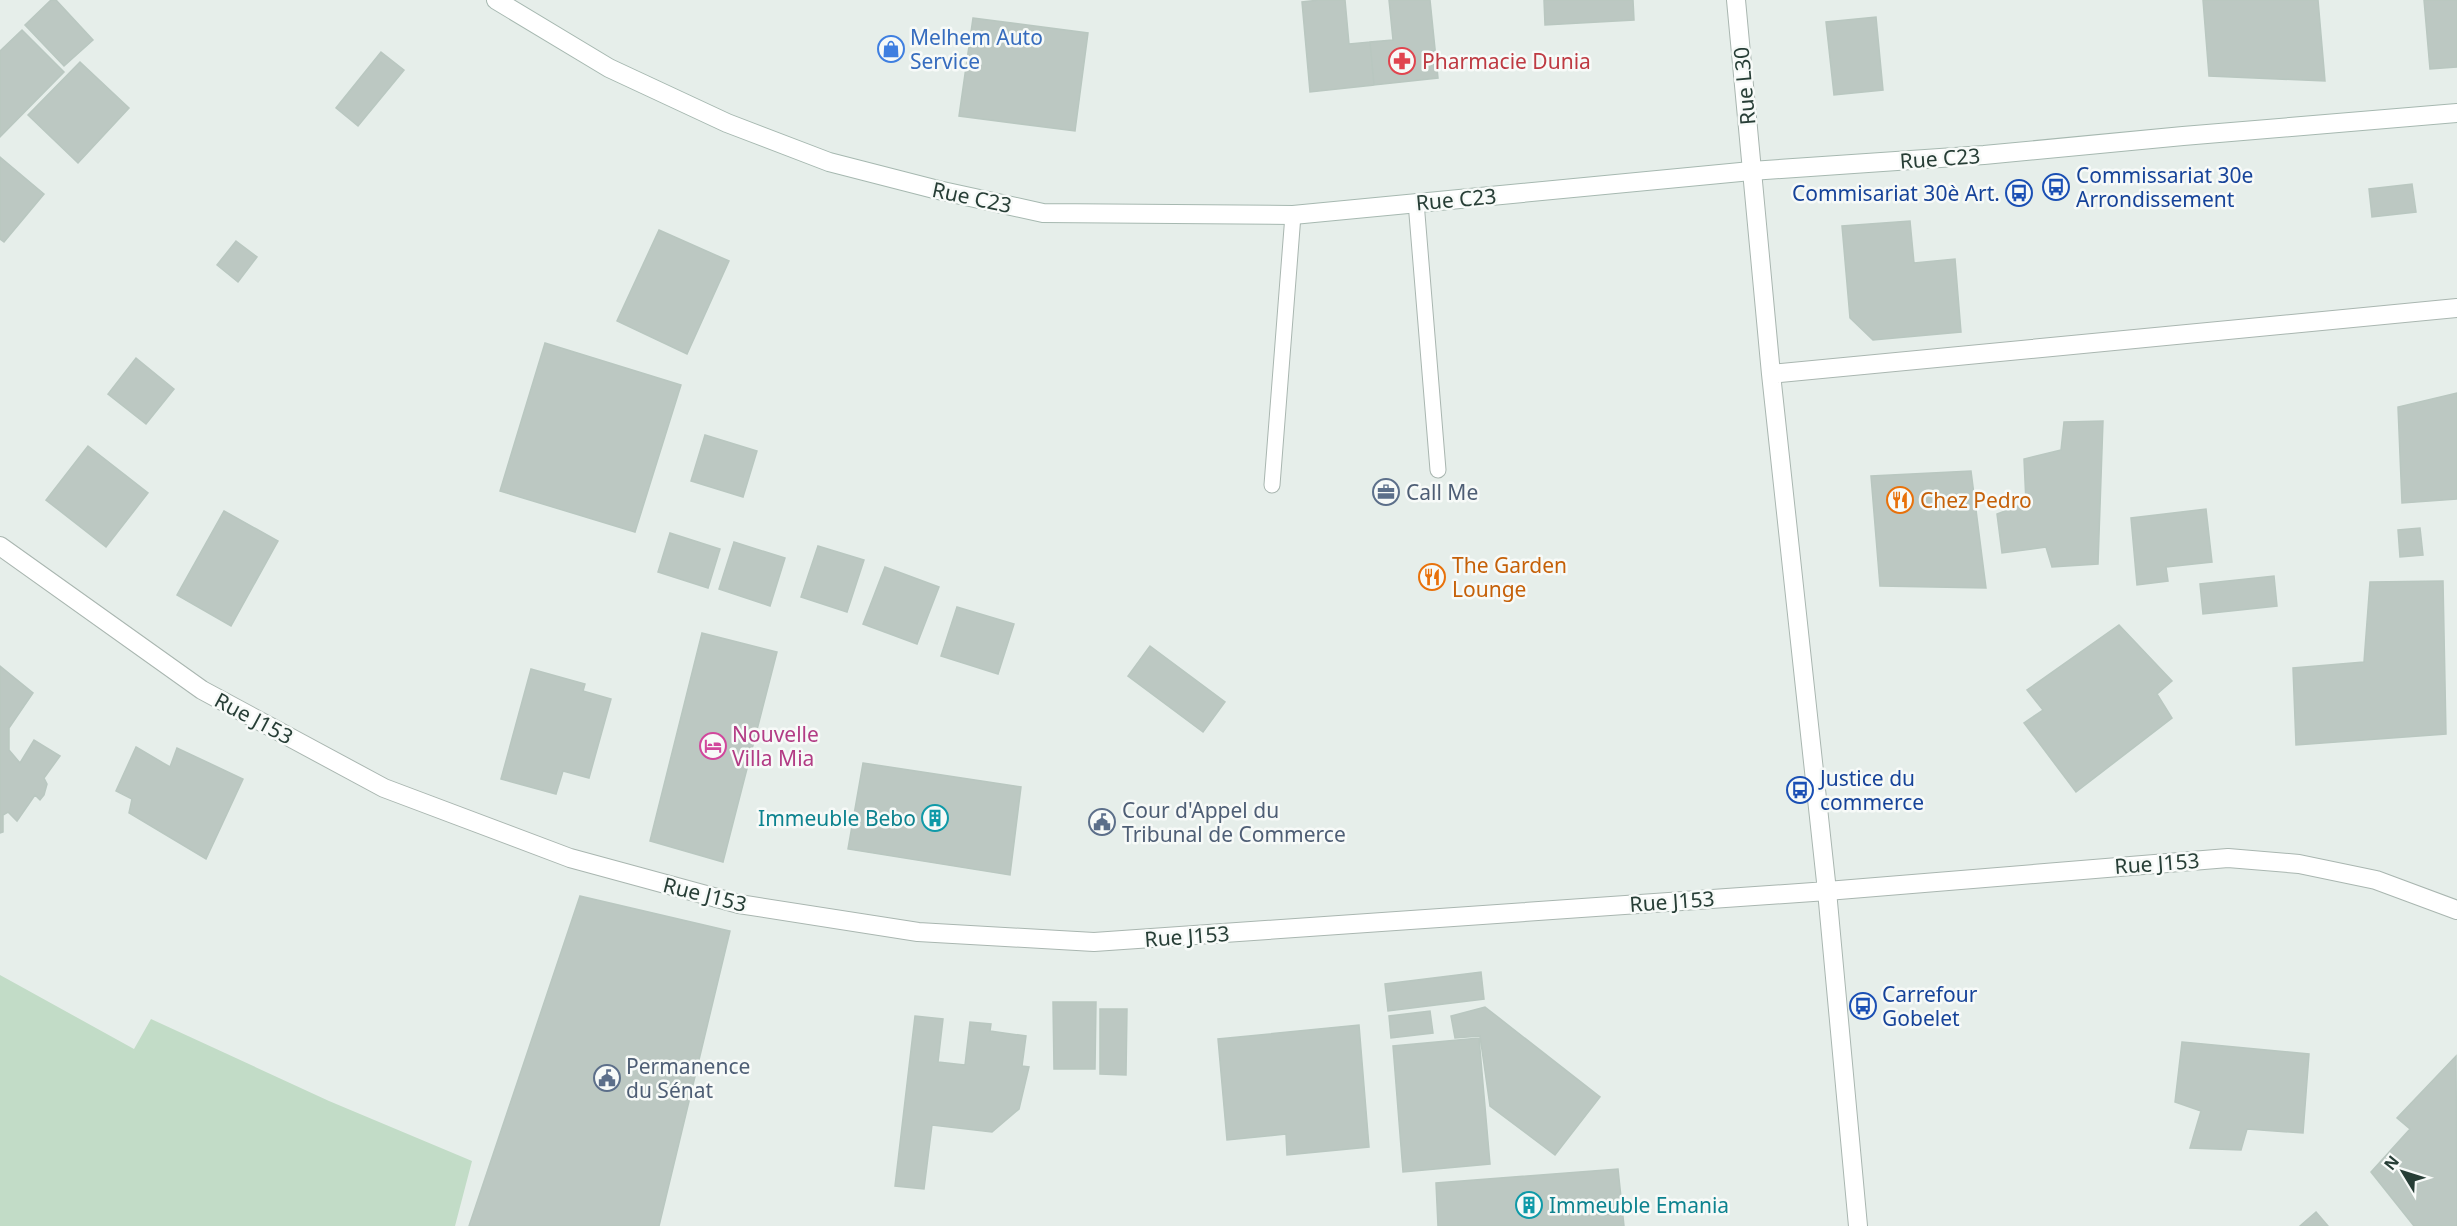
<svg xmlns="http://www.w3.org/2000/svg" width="2457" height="1226" font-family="'Noto Sans',sans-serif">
  <rect width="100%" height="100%" fill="#e6eeea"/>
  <path fill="#c2dcc7" d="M0,975L134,1049L151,1019L329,1101L472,1161L455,1226H0Z"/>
  <path fill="#bcc8c2" stroke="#b9c7c0" stroke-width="1.5" d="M51,0H56L93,40L64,66L25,25Z
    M1319,0H1345L1349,44L1370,42L1374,85L1310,92L1302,2Z
    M1389,0H1430L1438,78L1374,85L1370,42L1393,40Z
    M1544,0H1633L1634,20L1545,25Z
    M2203,0H2318L2325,81L2209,76Z
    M2424,0H2457V67L2430,69Z
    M1876,17L1883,90L1834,95L1826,22Z
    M973,18L1088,33L1075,131L959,116Z
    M22,30L64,72L0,137V51Z
    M381,52L404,70L358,126L336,108Z
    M80,62L129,108L78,163L28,115Z
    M0,157L44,194L4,242L0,239Z
    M2412,184L2416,212L2372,217L2369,189Z
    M1910,221L1914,263L1955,259L1961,332L1873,340L1850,318L1842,226Z
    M659,230L729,261L687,354L617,321Z
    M236,241L257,257L238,282L217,265Z
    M545,343L681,385L635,532L500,491Z
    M136,358L174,389L146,424L108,394Z
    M2457,393V499L2402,503L2398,407Z
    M2103,421L2098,564L2052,567L2046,547L2002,553L1997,514L2026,503L2024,459L2061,450L2064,422Z
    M705,435L757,451L743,497L691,481Z
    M88,446L148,493L106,547L46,500Z
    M1971,471L1986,588L1880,586L1871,476Z
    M2206,509L2212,562L2166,567L2168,581L2137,585L2131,518Z
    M224,511L278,541L231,626L177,595Z
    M2420,528L2423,555L2400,557L2398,530Z
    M670,533L720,549L708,588L658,572Z
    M734,542L785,558L770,606L719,589Z
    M818,546L864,560L847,612L801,597Z
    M885,567L939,587L917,644L863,624Z
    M2274,576L2277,606L2203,614L2200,584Z
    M2443,581L2446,734L2296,745L2293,668L2364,662L2370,582Z
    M957,607L1014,624L998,674L941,656Z
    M2119,625L2172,681L2157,694L2172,718L2076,792L2024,723L2043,710L2027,690Z
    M702,633L777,652L723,862L650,841Z
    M1150,646L1225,702L1203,732L1128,676Z
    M0,666L33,693L9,728V750L20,763L34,740L60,756L44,778L47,784L44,795L40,800L35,795L17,821L8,812L3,815V832L0,833Z
    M531,669L585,684L583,691L611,699L589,778L563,771L556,794L501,779Z
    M136,747L170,767L177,748L243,779L206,859L129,813L132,799L116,791Z
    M863,763L1021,787L1010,875L848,849Z
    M580,896L730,931L659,1226H469Z
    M1481,972L1484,999L1388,1011L1385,984Z
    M1053,1002H1096L1095,1069H1054Z
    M1485,1007L1600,1097L1555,1155L1490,1106L1480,1036L1455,1038L1451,1016Z
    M1100,1009H1127L1126,1075L1100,1074Z
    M1430,1011L1433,1033L1391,1038L1389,1016Z
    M915,1016L943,1019L938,1062L965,1065L970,1022L991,1024L990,1031L1026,1036L1022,1066L1029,1067L1019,1109L992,1132L932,1125L924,1189L895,1186Z
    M1359,1025L1369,1147L1287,1155L1286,1134L1227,1140L1218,1039Z
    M1479,1038L1490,1164L1403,1172L1393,1046Z
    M2182,1042L2309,1054L2303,1133L2247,1129L2241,1150L2190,1148L2201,1111L2175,1102Z
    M2456,1056L2457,1226H2414L2371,1172L2410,1129L2397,1118Z
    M1618,1169L1624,1226H1438L1436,1183Z
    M2316,1212L2328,1226H2300Z"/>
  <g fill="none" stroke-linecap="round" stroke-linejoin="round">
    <defs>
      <path id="lane" d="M1416,202L1438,470
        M1272,485L1293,215"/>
      <path id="street" d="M1736,0L1771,374L1827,891L1858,1226
        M1771,374L2457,308
        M0,546L202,690L384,788L570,858L739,904L918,932L1094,942L1827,891L2228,858L2299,864L2376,880L2457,910"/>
      <path id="secondary" d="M496,0L609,68L727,123L829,162L938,190L1043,213L1293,215L1751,171L1984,155L2183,136L2457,113"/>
    </defs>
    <use href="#lane" stroke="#a9b6b0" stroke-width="17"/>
    <use href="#street" stroke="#a9b6b0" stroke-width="20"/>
    <use href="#secondary" stroke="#a6b8b0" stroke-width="20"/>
    <use href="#lane" stroke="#fff" stroke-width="15"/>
    <use href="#street" stroke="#fff" stroke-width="18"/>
    <use href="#secondary" stroke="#fff" stroke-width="18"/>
  </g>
  <defs>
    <symbol id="shop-ring" viewBox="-11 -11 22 22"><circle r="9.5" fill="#f7faf8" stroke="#3f7fe0" stroke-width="1.5"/><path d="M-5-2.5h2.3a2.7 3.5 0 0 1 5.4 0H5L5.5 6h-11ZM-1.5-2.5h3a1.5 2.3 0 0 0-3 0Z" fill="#3f7fe0"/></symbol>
    <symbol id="pharmacy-ring" viewBox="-11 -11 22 22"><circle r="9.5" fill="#f7faf8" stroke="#e0444e" stroke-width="1.5"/><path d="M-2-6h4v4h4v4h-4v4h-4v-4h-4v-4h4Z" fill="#e0444e"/></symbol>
    <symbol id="bus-ring" viewBox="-11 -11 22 22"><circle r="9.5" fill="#f7faf8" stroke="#1a4fb4" stroke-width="1.5"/><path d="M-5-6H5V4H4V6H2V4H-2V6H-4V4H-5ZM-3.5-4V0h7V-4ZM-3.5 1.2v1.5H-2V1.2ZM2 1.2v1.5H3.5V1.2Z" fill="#1a4fb4"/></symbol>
    <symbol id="office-ring" viewBox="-11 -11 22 22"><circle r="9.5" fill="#f7faf8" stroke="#5c6f8a" stroke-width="1.5"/><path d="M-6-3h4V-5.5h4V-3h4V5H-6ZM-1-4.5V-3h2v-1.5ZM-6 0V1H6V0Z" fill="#5c6f8a"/></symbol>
    <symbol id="restaurant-ring" viewBox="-11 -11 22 22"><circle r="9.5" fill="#f7faf8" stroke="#e8710a" stroke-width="1.5"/><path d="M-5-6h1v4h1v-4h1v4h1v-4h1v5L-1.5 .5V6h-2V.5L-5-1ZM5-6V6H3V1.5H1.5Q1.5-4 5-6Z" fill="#e8710a"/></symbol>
    <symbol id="hotel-ring" viewBox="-11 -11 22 22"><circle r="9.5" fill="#f7faf8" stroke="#d1479c" stroke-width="1.5"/><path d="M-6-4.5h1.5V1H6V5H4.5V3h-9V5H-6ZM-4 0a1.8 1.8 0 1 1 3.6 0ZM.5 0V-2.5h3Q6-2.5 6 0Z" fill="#d1479c"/></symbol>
    <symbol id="building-ring" viewBox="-11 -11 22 22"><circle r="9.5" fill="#f7faf8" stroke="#0f9aa8" stroke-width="1.5"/><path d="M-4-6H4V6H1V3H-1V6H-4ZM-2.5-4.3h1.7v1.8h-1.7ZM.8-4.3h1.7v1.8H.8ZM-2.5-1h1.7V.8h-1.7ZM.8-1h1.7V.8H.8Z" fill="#0f9aa8"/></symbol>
    <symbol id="civic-ring" viewBox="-11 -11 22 22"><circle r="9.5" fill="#f7faf8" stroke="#5c6f8a" stroke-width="1.5"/><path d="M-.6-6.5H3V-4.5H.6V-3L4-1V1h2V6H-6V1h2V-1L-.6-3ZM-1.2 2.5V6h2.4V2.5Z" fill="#5c6f8a"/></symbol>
  </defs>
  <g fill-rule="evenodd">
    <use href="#shop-ring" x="876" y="34" width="30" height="30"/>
    <use href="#pharmacy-ring" x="1387" y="46" width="30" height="30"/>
    <use href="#bus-ring" x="2041" y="172" width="30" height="30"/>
    <use href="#bus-ring" x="2004" y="178" width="30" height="30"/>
    <use href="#office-ring" x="1371" y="477" width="30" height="30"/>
    <use href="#restaurant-ring" x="1885" y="485" width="30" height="30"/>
    <use href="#restaurant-ring" x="1417" y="562" width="30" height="30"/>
    <use href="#hotel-ring" x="698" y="731" width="30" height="30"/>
    <use href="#bus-ring" x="1785" y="775" width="30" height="30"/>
    <use href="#building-ring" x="920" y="803" width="30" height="30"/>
    <use href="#civic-ring" x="1087" y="807" width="30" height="30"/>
    <use href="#bus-ring" x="1848" y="991" width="30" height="30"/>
    <use href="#civic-ring" x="592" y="1063" width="30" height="30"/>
    <use href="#building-ring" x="1514" y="1190" width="30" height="30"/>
  </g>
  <g text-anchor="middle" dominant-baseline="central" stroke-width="5" stroke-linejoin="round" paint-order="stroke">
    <g font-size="21" fill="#366cbe" stroke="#f7faf8" text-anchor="start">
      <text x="910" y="37">Melhem Auto<tspan x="910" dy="24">Service</tspan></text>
    </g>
    <g font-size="21" fill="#be3a42" stroke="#f7faf8" text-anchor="start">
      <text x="1422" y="61">Pharmacie Dunia</text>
    </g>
    <g font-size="21" fill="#273e36" stroke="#f7faf8">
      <text transform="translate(1744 86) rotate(-95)">Rue L30</text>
      <text transform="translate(1940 158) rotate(-4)">Rue C23</text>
      <text transform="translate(972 197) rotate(12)">Rue C23</text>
      <text transform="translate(1456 199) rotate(-5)">Rue C23</text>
      <text transform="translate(254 718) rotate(28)">Rue J153</text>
      <text transform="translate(2157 863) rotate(-4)">Rue J153</text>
      <text transform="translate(705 894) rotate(14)">Rue J153</text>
      <text transform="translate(1672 901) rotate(-4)">Rue J153</text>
      <text transform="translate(1187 936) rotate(-4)">Rue J153</text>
    </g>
    <g font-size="21" fill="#164399" stroke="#f7faf8" text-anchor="start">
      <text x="2076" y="175">Commissariat 30e<tspan x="2076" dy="24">Arrondissement</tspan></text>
      <text x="2000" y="193" text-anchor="end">Commisariat 30è Art.</text>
      <text x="1820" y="778">Justice du<tspan x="1820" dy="24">commerce</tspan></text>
      <text x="1882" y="994">Carrefour<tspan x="1882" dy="24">Gobelet</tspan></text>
    </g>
    <g font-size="21" fill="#4e5e75" stroke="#f7faf8" text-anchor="start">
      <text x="1406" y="492">Call Me</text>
      <text x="1122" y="810">Cour d'Appel du<tspan x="1122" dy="24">Tribunal de Commerce</tspan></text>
      <text x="626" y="1066">Permanence<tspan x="626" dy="24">du Sénat</tspan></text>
    </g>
    <g font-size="21" fill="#c56008" stroke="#f7faf8" text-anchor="start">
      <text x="1920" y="500">Chez Pedro</text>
      <text x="1452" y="565">The Garden<tspan x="1452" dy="24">Lounge</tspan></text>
    </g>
    <g font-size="21" fill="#b23c85" stroke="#f7faf8" text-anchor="start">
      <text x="732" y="734">Nouvelle<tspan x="732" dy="24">Villa Mia</tspan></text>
    </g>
    <g font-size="21" fill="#0d838f" stroke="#f7faf8" text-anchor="end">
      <text x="916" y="818">Immeuble Bebo</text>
      <text x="1549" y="1205" text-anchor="start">Immeuble Emania</text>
    </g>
  </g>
  <g transform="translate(2403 1172) rotate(308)" stroke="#f7faf8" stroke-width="4.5" paint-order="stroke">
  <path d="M0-4.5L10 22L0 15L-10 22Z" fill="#273e36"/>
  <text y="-9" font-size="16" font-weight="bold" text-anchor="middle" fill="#273e36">N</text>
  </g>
</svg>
